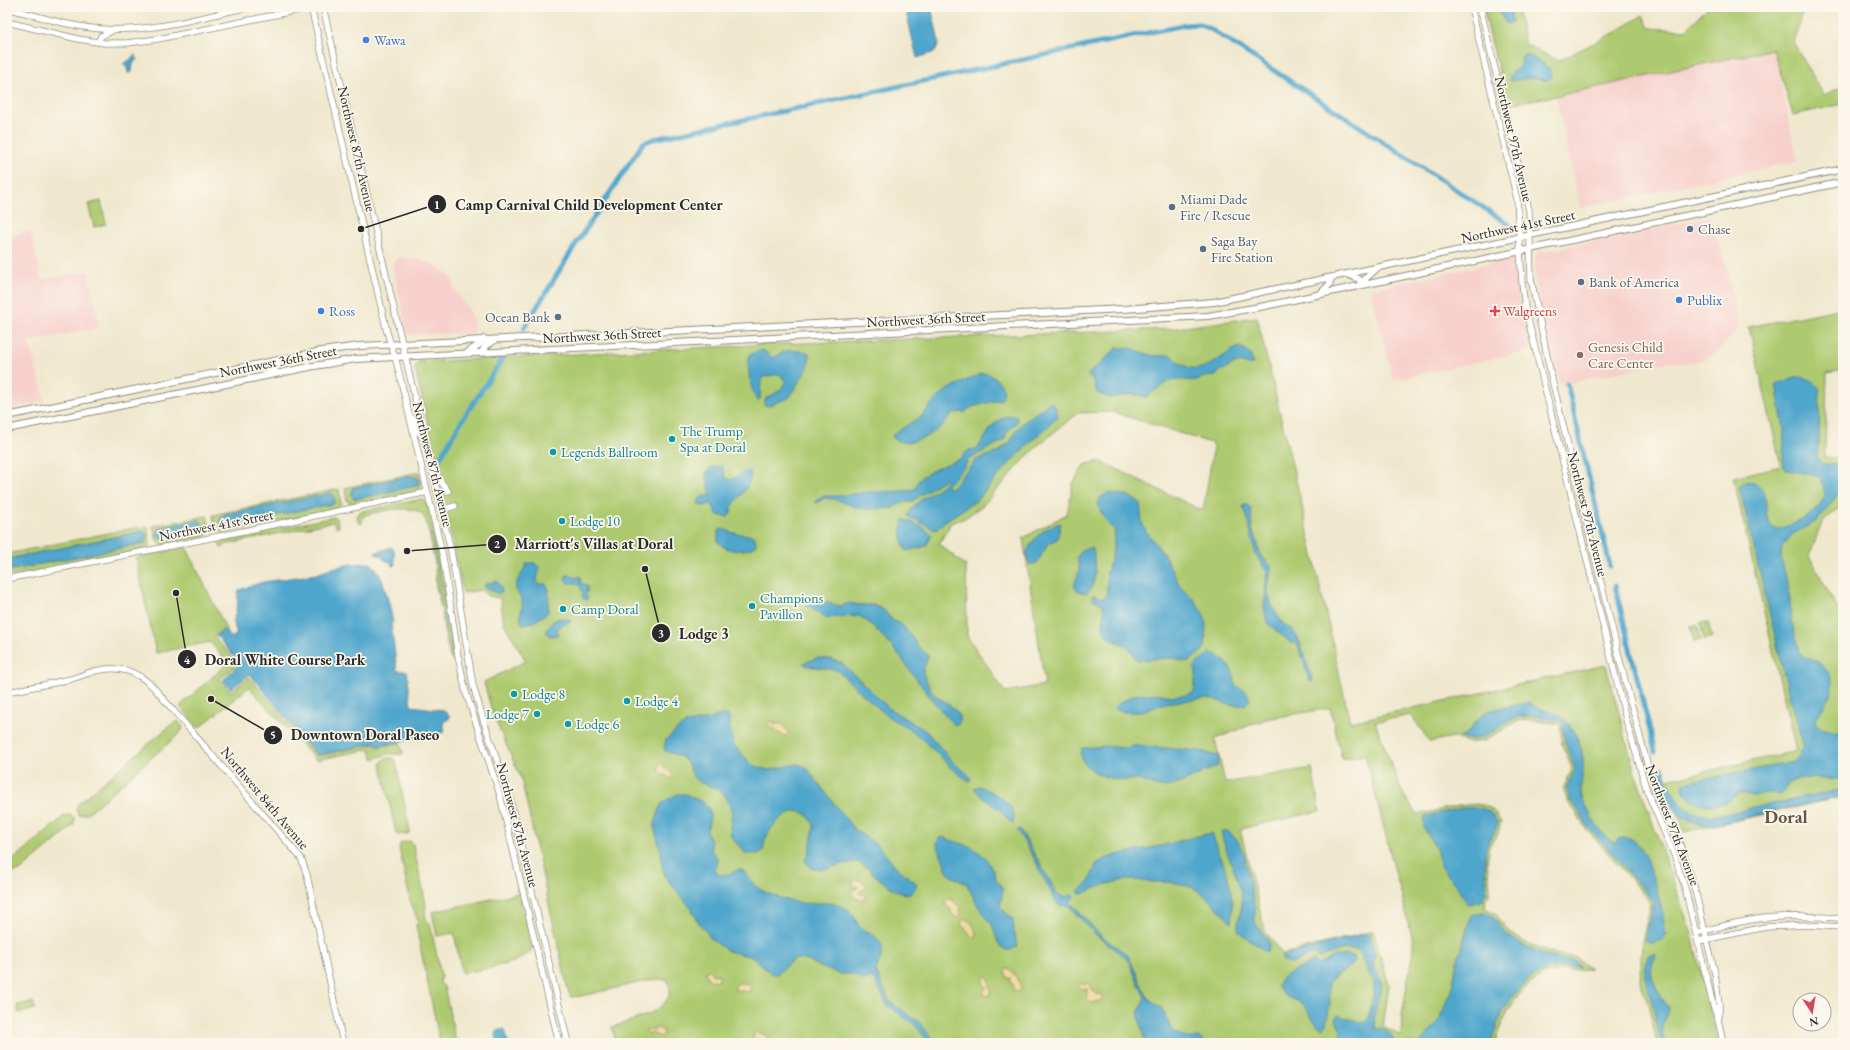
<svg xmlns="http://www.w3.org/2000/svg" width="1850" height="1050" font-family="'EB Garamond',serif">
  <rect width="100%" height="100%" fill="#fbf7ec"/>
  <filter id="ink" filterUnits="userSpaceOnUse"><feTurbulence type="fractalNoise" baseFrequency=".025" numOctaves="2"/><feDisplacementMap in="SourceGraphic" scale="8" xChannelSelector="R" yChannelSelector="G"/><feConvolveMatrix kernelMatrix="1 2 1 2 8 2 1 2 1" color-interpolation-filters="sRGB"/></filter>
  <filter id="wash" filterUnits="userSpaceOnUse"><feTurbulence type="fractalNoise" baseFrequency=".012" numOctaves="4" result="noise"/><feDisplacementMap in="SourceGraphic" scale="16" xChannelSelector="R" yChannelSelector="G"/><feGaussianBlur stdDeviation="0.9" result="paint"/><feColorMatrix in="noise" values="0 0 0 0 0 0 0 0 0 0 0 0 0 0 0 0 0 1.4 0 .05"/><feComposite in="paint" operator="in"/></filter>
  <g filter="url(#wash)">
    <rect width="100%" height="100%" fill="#f0e8ce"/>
    <path fill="#f7d0cb" d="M1773,49L1798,161L1580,208L1556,96Z
      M1710,217L1727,269L1739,328L1713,355L1704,360L1685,364L1672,361L1560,385L1536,287L1535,260L1537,253Z
      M31,231L41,279L88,272L100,327L29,342L45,401L7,410V237Z
      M397,258H410L424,261L436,266L449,275L453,281L454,288L472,315L474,328L473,335L452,333L413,335L407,333L392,263Z
      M1513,259L1516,263L1520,303L1532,350L1393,380L1370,289Z"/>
    <path fill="#aeca70" stroke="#6c7a4e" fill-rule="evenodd" d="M1483,7H1518L1517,9L1525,44L1558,61L1614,33L1643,15L1649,28L1686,30L1708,7H1805L1793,42L1824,95L1843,87V104L1793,115L1773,49L1556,96L1507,104Z
      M101,201L106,224L94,227L88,204Z
      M1843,308V370L1827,373L1825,457L1842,458L1843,456V504L1822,523L1809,556L1843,618V797L1684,832L1667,780L1796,751L1733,477L1781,466L1749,327Z
      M1257,317L1303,510L1350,722L1606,665L1635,773L1692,935L1718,1043H1657L1649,1007L1640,981L1642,941L1651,903L1600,844L1587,831L1576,812L1568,802L1563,789L1572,769L1562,744L1560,724L1524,719L1512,724L1484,741L1469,743L1453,737L1430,742L1411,715L1375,722L1402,792L1417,815C1433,812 1473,800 1486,806C1494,809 1497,816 1501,822L1498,834L1490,846L1487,861L1490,887L1489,895L1486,898L1485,908L1495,913L1509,932L1524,942L1556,954L1576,958L1590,969C1575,970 1556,969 1542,976C1518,988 1502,1018 1495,1043H616L612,1027C629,1021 667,1013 670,992C671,988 668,983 667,980L656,979L581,996L571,997L568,990L521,778L493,715L484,682L526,661L504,623L500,598L488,596L481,590L463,593L443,498V493L445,485L441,478L415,369L418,362L753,345L1170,329ZM1113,412L1214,444L1203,511L1100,461L1084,465L1073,483L1067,514L1023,538L1045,685L1005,692L967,636L966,566L939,544L951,523L965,518L983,505L1036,447L1078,413ZM1330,708L1342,759L1365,755L1414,944L1402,1015L1401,1036L1383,1027L1389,985L1373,931L1282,954L1265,931L1240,829L1320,811L1312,768L1225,783L1215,739L1266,719Z
      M419,472L422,486L419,490L354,505L347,501L345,488Z
      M339,489L341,504L336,509L224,533C214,531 214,523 213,515Z
      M422,499L426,502L435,536L429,533C428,529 427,522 425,518C416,501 380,512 365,515L362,519V523H359L357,517L359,513L363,511Z
      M207,516L210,528L207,535L203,537L165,545L157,542L153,526Z
      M334,517L337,519L339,527H336L334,522L328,523L224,545V547L221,548L219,543L221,540Z
      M148,527L150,545L144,549L7,577V571L145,543L143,531L7,559V554L128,529Z
      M186,547L228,633L226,634L223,629L220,634L218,633L214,637L238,664L220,679L231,692L249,677L317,756L375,744L377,747L400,743L403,754H388L373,759L370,749L316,760L249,687L199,728L180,706L228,663L210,642L156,653L136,558Z
      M1708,622L1712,638L1704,639L1700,623Z
      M1697,625L1701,640L1694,642L1690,626Z
      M178,721L183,728L180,733L87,814L79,815L76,810L78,804L172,724Z
      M387,758H393L396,762L410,831L408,834L398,835L396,833L381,764L383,760Z
      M70,815L75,819L73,826L20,871L12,872L9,868L11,862L64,816Z
      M410,841L413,844L426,905L425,910L426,920L430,923L441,976L440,984L444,986L456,1043H440L416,926L418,921L410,900L399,847L401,843Z
      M519,893L532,948C527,964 478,970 462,973L454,933L437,936L432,912Z
      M33,1002L35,1009L19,1013L17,1005Z"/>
    <path fill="#8aae62" stroke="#5a6c46" d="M429,533L435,536L457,663L450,658L444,630L442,612L436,587L435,564Z"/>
    <path fill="#eeda9e" stroke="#8c8264" d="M771,721H773L774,725L780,723L784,726L789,734L786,736L776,732V730L768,727V723Z
      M662,762L664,767L673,774L672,779L665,775H660L658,767Z
      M860,880L863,883H866L867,887L859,892L860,894H866V898L861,900L856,898L851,894L852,891L858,888L857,886H853V881Z
      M950,898L960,907L961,914L958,918L951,914V909L945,905L946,900Z
      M967,919L973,925L977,935L976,938L971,936L967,930L961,925L962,920Z
      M1007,968L1010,969L1021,984V989L1018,992L1013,991V985L1010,980L1011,978H1007L1005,969Z
      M707,970L712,972V975L719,974V981L708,980L707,976L705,973Z
      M986,976L989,978L991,989L989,995L985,996L983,991L987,988L983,983V980Z
      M739,983L750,984L751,990L747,992L735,990V986Z
      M1080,983L1084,985L1086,983L1091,985C1092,991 1096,995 1102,995V1000L1092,1003L1087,1000V988L1082,989L1078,985Z
      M655,1027L664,1031L663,1035L661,1037L655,1035L653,1033L649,1035L646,1032L648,1029L655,1030Z
      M757,1032L768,1036L764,1043H753L754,1033Z"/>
    <path fill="#4fa6cc" stroke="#3d687c" d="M905,7H931L939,42L935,52L917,58Z
      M1495,7H1510L1512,22L1508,24L1506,23Z
      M1525,54C1535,58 1552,66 1552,77C1545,85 1541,77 1532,78C1526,78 1519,80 1513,81L1510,80V75L1519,67L1522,57Z
      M134,55L136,56L137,59L133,64L132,72L128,73L127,68L123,64L130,60Z
      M1238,347C1248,349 1252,354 1253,364C1248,365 1243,362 1237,363C1230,364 1227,370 1220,371L1216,376L1203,377L1198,381C1168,378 1170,379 1147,397L1132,394L1110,398L1097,393L1092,378L1088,376L1089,373L1117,348H1131L1153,356L1171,355C1197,383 1213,361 1238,347Z
      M763,350L773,358L783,352L789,350L808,352L810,357L807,369L789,398L767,406L764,405L766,398C774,394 783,391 785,381L780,374L763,377L761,380L760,399L758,401C750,391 747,368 749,355L757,351Z
      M987,373C996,378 1008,387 1002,399L972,407L965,412L953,413C949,416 947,421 943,425C934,435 901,451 892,436L893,434L922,416L933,402L948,389L980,374Z
      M1799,377C1809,378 1815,381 1820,389L1819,442L1817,454L1819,460L1822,464H1843V491L1839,493L1817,521L1793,534L1782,546L1781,557L1789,591L1792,623L1801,654C1805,659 1812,659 1818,662C1821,664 1824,668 1827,671C1840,690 1827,702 1815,719L1816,724L1820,728L1843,733V778C1826,784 1791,768 1784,792C1778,795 1772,793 1766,793C1761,793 1758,796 1753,796C1749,796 1746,793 1742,793C1735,793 1735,799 1729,801C1713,809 1691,805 1682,789L1683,784L1697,780L1789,763C1815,753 1795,722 1791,703L1740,490V485C1745,482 1749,480 1755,483C1769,490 1764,506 1768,519C1769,524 1771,526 1775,529C1799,526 1838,504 1819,476L1787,470L1784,467L1783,460L1784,430L1776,384Z
      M1050,402L1056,407L1058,417L1018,454L976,501L945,521L936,530L908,516C914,499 936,493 947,481L946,479C944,479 915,499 911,502H901L893,508L869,509L858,508L837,500L825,498L816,503V501L821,496H836L870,492L905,491L915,489L920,478L933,470L959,459L969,450L976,449L979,446L994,424L1007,416H1016L1018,421L1006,433V437L1004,440L968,460L964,468L947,485V487L951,488L977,459L999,452L1011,441L1017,429L1024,422Z
      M722,466L725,477L731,480L744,472L750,471C752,485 743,492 735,502C732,506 732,512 728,517L717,515L712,504L703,506L698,504L700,498L703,496H711L706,473L710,468Z
      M410,476L417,477L419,484L417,486L356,499L353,498L351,495L353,488Z
      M331,493L333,494L335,502L333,504L225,526L219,522L223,515Z
      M1108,493L1127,495L1140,503L1142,523L1146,531L1165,556L1179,584L1195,601L1202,611L1206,622L1205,648L1194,658L1186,662L1173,658L1136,660C1133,654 1131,649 1125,645C1119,641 1111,642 1106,635C1099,625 1107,614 1103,604L1093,600L1092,597L1094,595L1101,598L1106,597L1107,594V572L1112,556L1115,531L1107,523L1097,504L1101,497Z
      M1244,505H1248L1251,510L1252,529L1257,540L1259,551L1261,556L1271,566L1268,591L1271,604L1283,624L1292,629L1299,640L1313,681L1310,682L1298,645L1295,643H1291L1267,623L1264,607L1267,572L1256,555L1246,513L1243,507Z
      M904,519L923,527L932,535L926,546L906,551C901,540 900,529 904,519Z
      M200,520L203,525L202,531L163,539L159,538L157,534L160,528Z
      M1061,523L1057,539L1048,544L1037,563L1030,565L1026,555C1031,539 1045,526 1061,523Z
      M722,529L734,533L754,536L756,541L755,546C744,552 727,553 718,542V530Z
      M144,531L147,536L145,543L7,571V559Z
      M391,547L394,550L395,566H392L391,562L384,560L382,557L375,553Z
      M1090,548L1093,549C1095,561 1098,586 1086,593C1068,591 1076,581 1079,571C1080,567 1078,562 1077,557L1083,549Z
      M369,563C383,567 390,609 393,622L391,623L397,671H407L411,706L443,710L449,715V719L443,722L445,732L379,746L375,743L317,755L250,674L231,689L223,680L240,664L216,635L218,633L220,634L219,633L223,629L226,633H228L231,638L237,634C232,620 234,619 237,606C238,600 237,596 239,590L263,582L317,574L333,568L351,564Z
      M527,563H535L540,568L537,579L538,584H546L549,589L548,612C540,619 534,623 522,624C516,608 530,607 515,590C516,580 523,572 527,563Z
      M567,575H571L576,578L580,576L581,584L587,585L588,588L585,596L588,597L587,600L583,599L582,590L577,583H567L565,578Z
      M496,581C500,583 501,586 502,592L499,594L484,587L485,584Z
      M814,600L818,603L825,602L840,606L849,603L859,605H873L884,610L893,621C906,624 911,637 918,646C921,650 925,652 928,655C928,663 921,666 924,676C926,680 931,692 935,695C943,702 965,710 958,725H955L952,723L932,700L894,649L872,625L859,616L825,618L807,605V601Z
      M559,618L570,620V622C565,626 563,622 557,629L559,635L550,636L546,631L553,621Z
      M1210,653C1220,654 1229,664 1233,673C1235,677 1234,682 1236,686C1243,691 1250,690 1249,701L1245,705H1230L1208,698L1165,703L1143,712H1124L1114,709C1116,705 1119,703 1123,701C1149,683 1170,704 1194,692L1196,672L1194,668L1195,665Z
      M817,658L830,659L842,663L890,709L926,731L955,764L968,774L971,780L969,781L952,769L939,755L914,732L890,718L868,699L837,670L807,666L803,663Z
      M1529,702C1545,715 1557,707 1570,726C1579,738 1585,755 1583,770C1582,778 1580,789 1582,797C1585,808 1605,843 1616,843L1619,839C1624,838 1628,837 1633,840C1650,850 1664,915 1666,935L1663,940L1651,943L1645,940L1654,902L1602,842L1589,829L1579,811L1570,801L1566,788L1575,769L1565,743L1562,722L1558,720C1548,719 1534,715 1524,716C1498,719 1489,747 1460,737L1470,731L1476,721L1487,711Z
      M721,715H727L730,719V732L734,745L752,765L768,770L798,764L806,767L853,828L878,846L895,866L915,882L917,885C906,912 871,868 860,863C847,857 811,883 805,859L809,853L814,826C812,822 810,818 807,815C792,802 771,826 766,838C764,842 764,847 763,851L758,854H746L731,837L730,827L732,813L726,797L718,789L698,782L694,778L688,764L682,757L665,751L664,747L666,740L680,727L687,723L711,719Z
      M1106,746L1126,748L1133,746H1144L1200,751L1218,756V766C1200,773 1183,785 1164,787C1156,788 1146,781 1137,780C1132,779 1127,781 1122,780C1106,779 1076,769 1082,748Z
      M1663,766C1666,772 1667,778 1669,784C1680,809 1694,818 1720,815L1843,789V796L1725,822L1706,826L1682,818L1668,800L1657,768Z
      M979,786C993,792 1019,804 1013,823L1009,821L1000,810L983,798L974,788Z
      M677,794H685L703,802L710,810V818L707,831L711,842V849L718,859L716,871L718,875L730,874L740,869C749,873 751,886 761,890C773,896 788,901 802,903C820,905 830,898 849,911C855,915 856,924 861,928C864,931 869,931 872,934C890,947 880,955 876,971L889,1001L919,1022L932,1038L940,1043H930L915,1025L887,1005L873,977L864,980L852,974H839L823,968L808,961L798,959L792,961L777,974L771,973L752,957L728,951L712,940L697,920L691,908L667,879L663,871L661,852L654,827L661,804Z
      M1462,808C1481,808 1488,805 1498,823C1496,832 1490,838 1487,846C1482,862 1488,878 1486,894L1483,897L1484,900L1468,905L1457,886L1448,877L1440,864L1436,849L1424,828L1423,821L1426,816Z
      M1020,829L1057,893C1063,898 1066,897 1073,895L1074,897L1070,902L1101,936L1128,955L1147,997L1162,1009L1174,1032L1187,1038H1200L1204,1043H1145L1138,1013L1145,998L1128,960L1095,934L1069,906L1058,905L1039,870L1035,860L1017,830Z
      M1221,831H1228L1238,841L1244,854L1255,909V922L1269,942V948L1266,952L1239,932C1235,920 1243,912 1242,900C1239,875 1225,854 1221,831Z
      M1212,833C1224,869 1236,883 1231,923C1221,911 1208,897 1195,889C1181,882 1167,882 1152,882C1146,882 1140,880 1134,880C1117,880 1098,886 1083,894H1080L1078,891L1089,882L1097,863C1116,852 1139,851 1160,846C1178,842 1194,836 1212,833Z
      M942,837L972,847L986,858L994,872L996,880L1002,887L1003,891L1000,907L1013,919L1014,933L1018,946L1011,950H1006L998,943L992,925L976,903L967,884L951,876L948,873L937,844L939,838Z
      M1484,912L1493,916L1506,934L1522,945L1555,958L1574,961L1580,966C1566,967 1552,966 1540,973C1514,985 1498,1017 1491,1043H1420L1439,1021L1452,987L1457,962L1471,915Z
      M1364,934L1369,935L1375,953L1373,964L1382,983L1374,1016L1375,1028C1386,1030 1391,1032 1395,1043H1337L1341,1031L1336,1019L1338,1015L1364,1023L1369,1018L1373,996L1374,983L1357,949L1340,950L1318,958L1315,953L1291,964L1282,960V956Z
      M1655,953L1656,956C1644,978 1659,989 1668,1008C1665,1020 1659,1032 1666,1043H1661C1658,1031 1656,1018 1653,1006C1647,982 1640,981 1649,955Z
      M1345,955L1353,956L1354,961L1352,966L1332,978L1329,983L1330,1006L1325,1027L1322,1028C1310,1022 1310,1009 1300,1002C1295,999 1288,999 1283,994C1264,977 1305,969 1314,961L1318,965L1335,956Z
      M505,1029L508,1043H498L495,1031Z"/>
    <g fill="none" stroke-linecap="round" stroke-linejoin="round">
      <path stroke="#4fa6cc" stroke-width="5" d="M524,328L576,244L643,143L654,139L1184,25L1199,24L1212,30L1513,227
        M1567,384L1610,566
        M440,458L459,425L503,358
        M1615,586L1655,752"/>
    </g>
  </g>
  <g filter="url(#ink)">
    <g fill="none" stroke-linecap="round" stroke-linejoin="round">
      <defs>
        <path id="secondary" d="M311,7L387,332L397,364L443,557L458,656L466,693L500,795L559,1043
          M323,7L451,551L473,685L483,719L509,795L568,1043
          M1471,7L1517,199L1522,283L1525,307L1627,723L1647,791L1675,857L1685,888L1713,1005L1718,1019L1723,1043
          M1480,7L1529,210L1531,279L1551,375L1620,661L1647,763L1655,788L1683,852L1694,886L1715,974L1719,1004V1017
          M7,8C38,16 70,27 102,29C151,33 201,17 249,7
          M7,22L78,39L104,43H127L158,39L313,7
          M98,42L101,36L112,31
          M410,416L414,420L418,431L425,441
          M436,475L448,491
          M443,513L448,508L455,506
          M7,579L215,537L428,492
          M7,692C28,688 50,684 71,679C79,677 87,673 95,671C118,665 138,671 154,688L301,858L307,875L343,1043
          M1696,933C1719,927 1742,920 1766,918C1791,915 1817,917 1843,918
          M1698,941L1766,927L1806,925L1843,927"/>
        <path id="primary" d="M1349,275L1359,279L1362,285
          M1362,285L1366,278L1376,269
          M1320,294L1329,285L1331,279
          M468,352L480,344L484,339
          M482,352L486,346L495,340
          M266,374L278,366L280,360
          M7,416L322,351L360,346L1124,309L1214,302L1843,169
          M7,429L314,366L356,359L1208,316L1265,306L1843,182"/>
      </defs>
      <use href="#secondary" stroke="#8e8a7c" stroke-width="7"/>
      <use href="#primary" stroke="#8e8a7c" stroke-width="8"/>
      <use href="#secondary" stroke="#fff" stroke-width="5.5"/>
      <use href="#primary" stroke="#fff" stroke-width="6"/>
    </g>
  </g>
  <g fill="#3f7fe0" stroke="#fbf7ec" stroke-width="1.5">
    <circle cx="366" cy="40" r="4"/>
    <circle cx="1679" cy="300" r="4"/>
    <circle cx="321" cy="311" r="4"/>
  </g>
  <g fill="#5c6f8a" stroke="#fbf7ec" stroke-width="1.5">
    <circle cx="1172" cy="207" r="4"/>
    <circle cx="1690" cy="229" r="4"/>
    <circle cx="1203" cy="249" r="4"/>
    <circle cx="1581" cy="282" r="4"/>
    <circle cx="558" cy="317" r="4"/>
  </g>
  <path fill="#e0444e" stroke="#fbf7ec" stroke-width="1.5" d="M1493 305h4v4h4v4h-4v4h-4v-4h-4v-4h4z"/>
  <circle fill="#8d6e63" stroke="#fbf7ec" stroke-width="1.5" cx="1580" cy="355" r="4"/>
  <g fill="#0f9aa8" stroke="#fbf7ec" stroke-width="1.5">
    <circle cx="672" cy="439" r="4"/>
    <circle cx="553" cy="452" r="4"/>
    <circle cx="562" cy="521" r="4"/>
    <circle cx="752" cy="606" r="4"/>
    <circle cx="563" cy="609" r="4"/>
    <circle cx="514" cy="694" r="4"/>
    <circle cx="627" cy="701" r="4"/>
    <circle cx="537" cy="714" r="4"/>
    <circle cx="568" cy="724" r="4"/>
  </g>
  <g text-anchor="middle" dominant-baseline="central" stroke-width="3.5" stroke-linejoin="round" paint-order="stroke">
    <g font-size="14" fill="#366cbe" stroke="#fbf7ec" text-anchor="start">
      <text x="374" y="40">Wawa</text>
      <text x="1687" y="300">Publix</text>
      <text x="329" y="311">Ross</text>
    </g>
    <g font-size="14" fill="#2b2b2b" stroke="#fbf7ec">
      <text transform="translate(1514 139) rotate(77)">Northwest 97th Avenue</text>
      <text transform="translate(357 149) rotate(77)">Northwest 87th Avenue</text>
      <text transform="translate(1518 226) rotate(-12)">Northwest 41st Street</text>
      <text transform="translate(926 319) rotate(-3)">Northwest 36th Street</text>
      <text transform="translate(602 335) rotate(-3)">Northwest 36th Street</text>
      <text transform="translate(278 361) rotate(-11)">Northwest 36th Street</text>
      <text transform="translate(433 464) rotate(76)">Northwest 87th Avenue</text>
      <text transform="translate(1588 514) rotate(76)">Northwest 97th Avenue</text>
      <text transform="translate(216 525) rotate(-11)">Northwest 41st Street</text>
      <text transform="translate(265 798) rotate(50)">Northwest 84th Avenue</text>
      <text transform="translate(518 825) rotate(75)">Northwest 87th Avenue</text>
      <text transform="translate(1673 825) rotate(69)">Northwest 97th Avenue</text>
    </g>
    <g font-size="14" fill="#4e5e75" stroke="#fbf7ec" text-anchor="start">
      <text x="1180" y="199">Miami Dade<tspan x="1180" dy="16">Fire / Rescue</tspan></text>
      <text x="1698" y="229">Chase</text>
      <text x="1211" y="241">Saga Bay<tspan x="1211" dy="16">Fire Station</tspan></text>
      <text x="1589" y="282">Bank of America</text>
      <text x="550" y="317" text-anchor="end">Ocean Bank</text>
    </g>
    <g font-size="14" fill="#be3a42" stroke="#fbf7ec" text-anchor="start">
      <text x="1503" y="311">Walgreens</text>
    </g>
    <g font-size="14" fill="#785e54" stroke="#fbf7ec" text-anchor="start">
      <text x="1588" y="347">Genesis Child<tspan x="1588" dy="16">Care Center</tspan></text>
    </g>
    <g font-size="14" fill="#0d838f" stroke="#fbf7ec" text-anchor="start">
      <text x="680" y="431">The Trump<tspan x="680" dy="16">Spa at Doral</tspan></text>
      <text x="561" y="452">Legends Ballroom</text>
      <text x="570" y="521">Lodge 10</text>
      <text x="760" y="598">Champions<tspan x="760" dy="16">Pavillon</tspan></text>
      <text x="571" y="609">Camp Doral</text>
      <text x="522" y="694">Lodge 8</text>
      <text x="635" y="701">Lodge 4</text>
      <text x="529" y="714" text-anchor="end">Lodge 7</text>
      <text x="576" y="724">Lodge 6</text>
    </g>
    <g font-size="18" font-weight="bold" fill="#6b5445" stroke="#fbf7ec">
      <text x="1786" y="816">Doral</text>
    </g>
  </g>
  <path fill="none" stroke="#2b2b2b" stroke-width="1.5" d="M361 229L437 204M407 551L497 544M645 569L661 633M176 593L187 659M211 699L273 735"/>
  <g fill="#2b2b2b" stroke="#fbf7ec" stroke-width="1.5">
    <circle cx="361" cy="229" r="4"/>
    <circle cx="407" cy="551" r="4"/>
    <circle cx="645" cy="569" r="4"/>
    <circle cx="176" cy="593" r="4"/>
    <circle cx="211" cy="699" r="4"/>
    <circle cx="437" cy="204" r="10"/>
    <circle cx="497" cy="544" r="10"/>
    <circle cx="661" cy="633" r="10"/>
    <circle cx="187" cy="659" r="10"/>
    <circle cx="273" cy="735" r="10"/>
  </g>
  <g font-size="12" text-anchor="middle" font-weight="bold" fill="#fff">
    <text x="437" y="209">1</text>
    <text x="497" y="548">2</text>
    <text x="661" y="637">3</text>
    <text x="187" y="664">4</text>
    <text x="273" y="739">5</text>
  </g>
  <g font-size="15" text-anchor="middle" font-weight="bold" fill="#2b2b2b" stroke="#fbf7ec" stroke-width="3.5" stroke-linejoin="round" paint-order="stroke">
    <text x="589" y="210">Camp Carnival Child Development Center</text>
    <text x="594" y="549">Marriott's Villas at Doral</text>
    <text x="704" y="639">Lodge 3</text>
    <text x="285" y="665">Doral White Course Park</text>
    <text x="365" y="740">Downtown Doral Paseo</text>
  </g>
  <rect width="1850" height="1050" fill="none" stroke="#fbf7ec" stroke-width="24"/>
  <g transform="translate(1812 1012) rotate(168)"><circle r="19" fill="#fbf7ec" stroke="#a8a59f"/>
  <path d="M0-3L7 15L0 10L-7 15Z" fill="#d1495b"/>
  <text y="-6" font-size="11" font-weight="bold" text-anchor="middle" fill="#2b2b2b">N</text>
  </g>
</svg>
